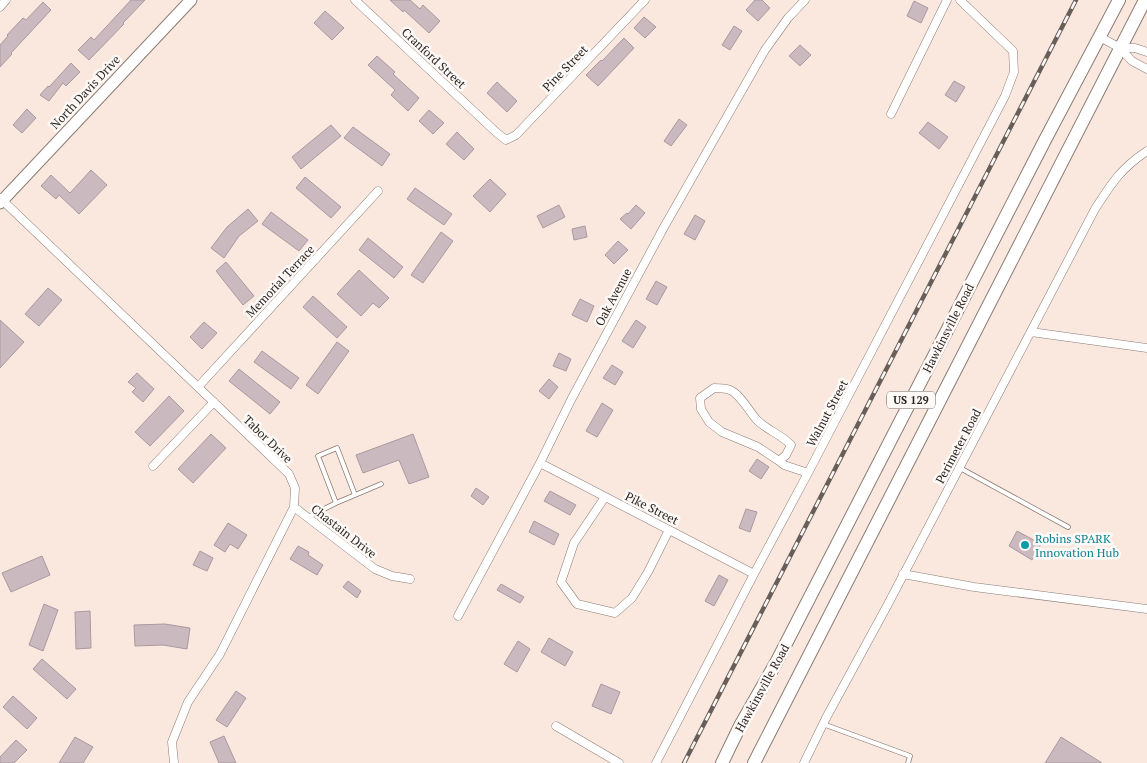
<svg xmlns="http://www.w3.org/2000/svg" width="1147" height="763" font-family="'PT Serif',serif">
  <rect width="100%" height="100%" fill="#fae8df"/>
  <path fill="#cbb9c0" stroke="#aa99a0" d="M131,0H145L123,23L124,24L89,60L78,50L91,37L94,40Z
    M390,0H410L420,9L423,5L440,21L429,33L404,10L403,12Z
    M755,0H762L770,8L758,21L746,10Z
    M914,1L928,8L921,23L907,16Z
    M43,2L51,10L11,53L12,54L0,67V45L8,36L7,35L23,18L26,20Z
    M325,11L344,28L332,40L314,23Z
    M644,17L656,27L645,38L634,28Z
    M734,26L742,31L730,50L722,45Z
    M624,38L634,48L598,86L586,75L601,60L602,61Z
    M800,45L811,55L800,66L789,56Z
    M377,56L395,72L393,74L419,98L408,111L391,95L395,90L368,65Z
    M71,63L80,72L66,86L63,83L49,101L40,95L48,86L49,87Z
    M954,81L965,87L956,102L945,95Z
    M497,82L517,101L507,112L487,93Z
    M27,109L36,118L22,133L13,125Z
    M429,110L444,123L433,134L419,121Z
    M679,119L687,125L671,146L664,141Z
    M928,122L948,137L939,149L919,133Z
    M331,125L341,136L301,169L292,157Z
    M353,127L390,154L382,166L344,138Z
    M457,132L474,149L464,160L446,144Z
    M91,170L107,185L79,214L59,195L56,199L41,186L51,175L70,193Z
    M305,177L341,207L331,218L296,188Z
    M490,179L506,194L490,212L473,196Z
    M415,188L452,214L444,225L407,199Z
    M559,205L565,217L543,228L537,216Z
    M636,205L645,213L631,229L620,219L627,213L628,214Z
    M248,209L258,221L239,236L224,258L211,248L227,227Z
    M271,212L308,240L299,251L262,224Z
    M695,215L705,221L695,240L684,234Z
    M585,226L587,237L574,240L572,229Z
    M441,232L453,241L423,283L411,275Z
    M368,238L403,267L394,278L359,250Z
    M618,241L628,250L614,264L605,255Z
    M226,262L254,296L243,305L216,271Z
    M359,270L389,298L379,308L373,303L361,316L337,294Z
    M656,281L667,287L657,305L646,299Z
    M48,288L62,300L39,326L25,314Z
    M313,296L347,327L337,338L303,307Z
    M580,299L594,306L587,322L572,315Z
    M0,320L24,342L0,368Z
    M636,320L646,327L633,348L622,341Z
    M204,322L217,333L202,349L190,337Z
    M337,342L349,351L318,394L306,385Z
    M262,351L299,378L291,389L254,362Z
    M559,353L571,359L566,371L553,366Z
    M612,365L623,372L615,385L603,378Z
    M239,369L280,402L270,414L229,381Z
    M137,373L154,389L143,402L132,392L136,388L128,382Z
    M549,379L558,387L549,399L539,391Z
    M169,396L184,411L150,446L135,432Z
    M602,403L613,410L597,437L586,431Z
    M211,434L226,448L193,483L178,469Z
    M413,434L429,477L409,484L399,460L363,473L356,455Z
    M757,459L769,467L761,479L749,471Z
    M476,488L489,497L483,505L471,496Z
    M550,491L576,505L570,515L544,501Z
    M746,509L757,512L750,532L739,528Z
    M534,521L559,534L554,545L529,532Z
    M228,523L247,535L238,549L230,544L225,552L214,545Z
    M1017,531L1041,544L1032,560L1009,546Z
    M298,546L309,552L308,555L323,565L317,575L290,559Z
    M200,551L213,558L207,571L193,565Z
    M42,556L50,575L11,592L2,573Z
    M719,575L728,580L714,606L705,601Z
    M348,581L361,591L357,598L343,587Z
    M501,584L524,597L520,603L497,590Z
    M44,604L58,610L43,651L29,645Z
    M90,611L91,648L76,649L75,612Z
    M165,624L190,628L187,649L163,645L135,646L134,625Z
    M549,638L573,652L565,666L541,652Z
    M518,641L530,649L517,672L504,664Z
    M42,659L76,689L67,699L33,669Z
    M601,684L620,692L611,714L592,706Z
    M236,691L246,698L227,727L216,720Z
    M13,696L37,718L27,729L3,707Z
    M224,736L236,763H219L210,742Z
    M75,737L93,747L83,763H59Z
    M1061,737L1102,763H1045Z
    M16,740L27,750L14,763H0V757Z"/>
  <g fill="none" stroke-linecap="round" stroke-linejoin="round">
    <defs>
      <path id="lane" d="M960,468L1068,527
        M355,495L381,484
        M308,517L336,503L355,495L337,448L318,456L336,503
        M823,724L910,756L908,763"/>
      <path id="street" d="M355,0L497,133L506,140L516,135L645,0
        M0,7L6,0
        M1100,37L1120,48L1132,61L1147,69
        M1120,48H1135L1147,52
        M891,114L947,0
        M0,198L289,474L295,488L294,507L220,654L188,702L172,742L174,763
        M1031,332L1147,348
        M198,387L378,191
        M714,388C719,388 725,388 730,390C740,394 749,411 756,419C766,430 781,434 791,445L786,455L779,461L758,447L722,432L709,422L701,409L700,398Z
        M779,461L784,465L808,473
        M540,463L754,574
        M153,466L214,402
        M605,497L574,543L561,582L577,604L615,613L632,598L648,572L669,530
        M294,507L375,569L392,576L410,579
        M903,574L974,587L1147,609
        M458,616L540,463L572,398L664,227L765,50L788,18L805,0
        M556,726L619,763
        M656,763L754,574L808,473L1005,96L1014,72L1013,51L960,0
        M804,763L826,718L887,606L1095,209C1111,184 1121,168 1147,151"/>
      <path id="secondary" d="M0,203L191,0"/>
      <path id="primary" d="M722,763L740,726L777,661L1045,140L1119,0
        M754,763L1145,0"/>
    </defs>
    <use href="#lane" stroke="#8b7c73" stroke-width="5.5"/>
    <use href="#street" stroke="#8b7c73" stroke-width="9"/>
    <use href="#secondary" stroke="#8b7c73" stroke-width="13"/>
    <use href="#primary" stroke="#8b7c73" stroke-width="14"/>
    <use href="#lane" stroke="#fff" stroke-width="4"/>
    <use href="#street" stroke="#fff" stroke-width="8"/>
    <use href="#secondary" stroke="#fff" stroke-width="11"/>
    <use href="#primary" stroke="#fff" stroke-width="12"/>
    <defs>
      <path id="rail" d="M684,763L1076,0"/>
    </defs>
    <use href="#rail" stroke="#695f5a" stroke-width="4.5"/>
    <use href="#rail" stroke="#fcf9f7" stroke-width="2.5" stroke-dasharray="8" stroke-linecap="butt"/>
  </g>
  <circle fill="#0f9aa8" stroke="#fcf9f7" stroke-width="2" cx="1025" cy="545" r="5"/>
  <g text-anchor="middle" dominant-baseline="central" stroke-width="5" stroke-linejoin="round" paint-order="stroke">
    <rect fill="#fcf9f7" stroke="#6b6563" stroke-width="1" x="887" y="391.5" width="48" height="17" rx="4"/>
    <g font-size="11" font-weight="bold" fill="#2d2623">
      <text x="911" y="400">US 129</text>
    </g>
    <g font-size="12" fill="#2d2623" stroke="#fcf9f7">
      <text transform="translate(434 58) rotate(43)">Cranford Street</text>
      <text transform="translate(565 68) rotate(-46)">Pine Street</text>
      <text transform="translate(85 92) rotate(-47)">North Davis Drive</text>
      <text transform="translate(280 281) rotate(-47)">Memorial Terrace</text>
      <text transform="translate(613 297) rotate(-62)">Oak Avenue</text>
      <text transform="translate(948 328) rotate(-63)">Hawkinsville Road</text>
      <text transform="translate(827 413) rotate(-62)">Walnut Street</text>
      <text transform="translate(268 439) rotate(44)">Tabor Drive</text>
      <text transform="translate(958 446) rotate(-62)">Perimeter Road</text>
      <text transform="translate(652 508) rotate(27)">Pike Street</text>
      <text transform="translate(344 531) rotate(38)">Chastain Drive</text>
      <text transform="translate(762 688) rotate(-61)">Hawkinsville Road</text>
    </g>
    <g font-size="12" fill="#0d838f" stroke="#fcf9f7" text-anchor="start">
      <text x="1035" y="538">Robins SPARK<tspan x="1035" dy="14">Innovation Hub</tspan></text>
    </g>
  </g>
</svg>
